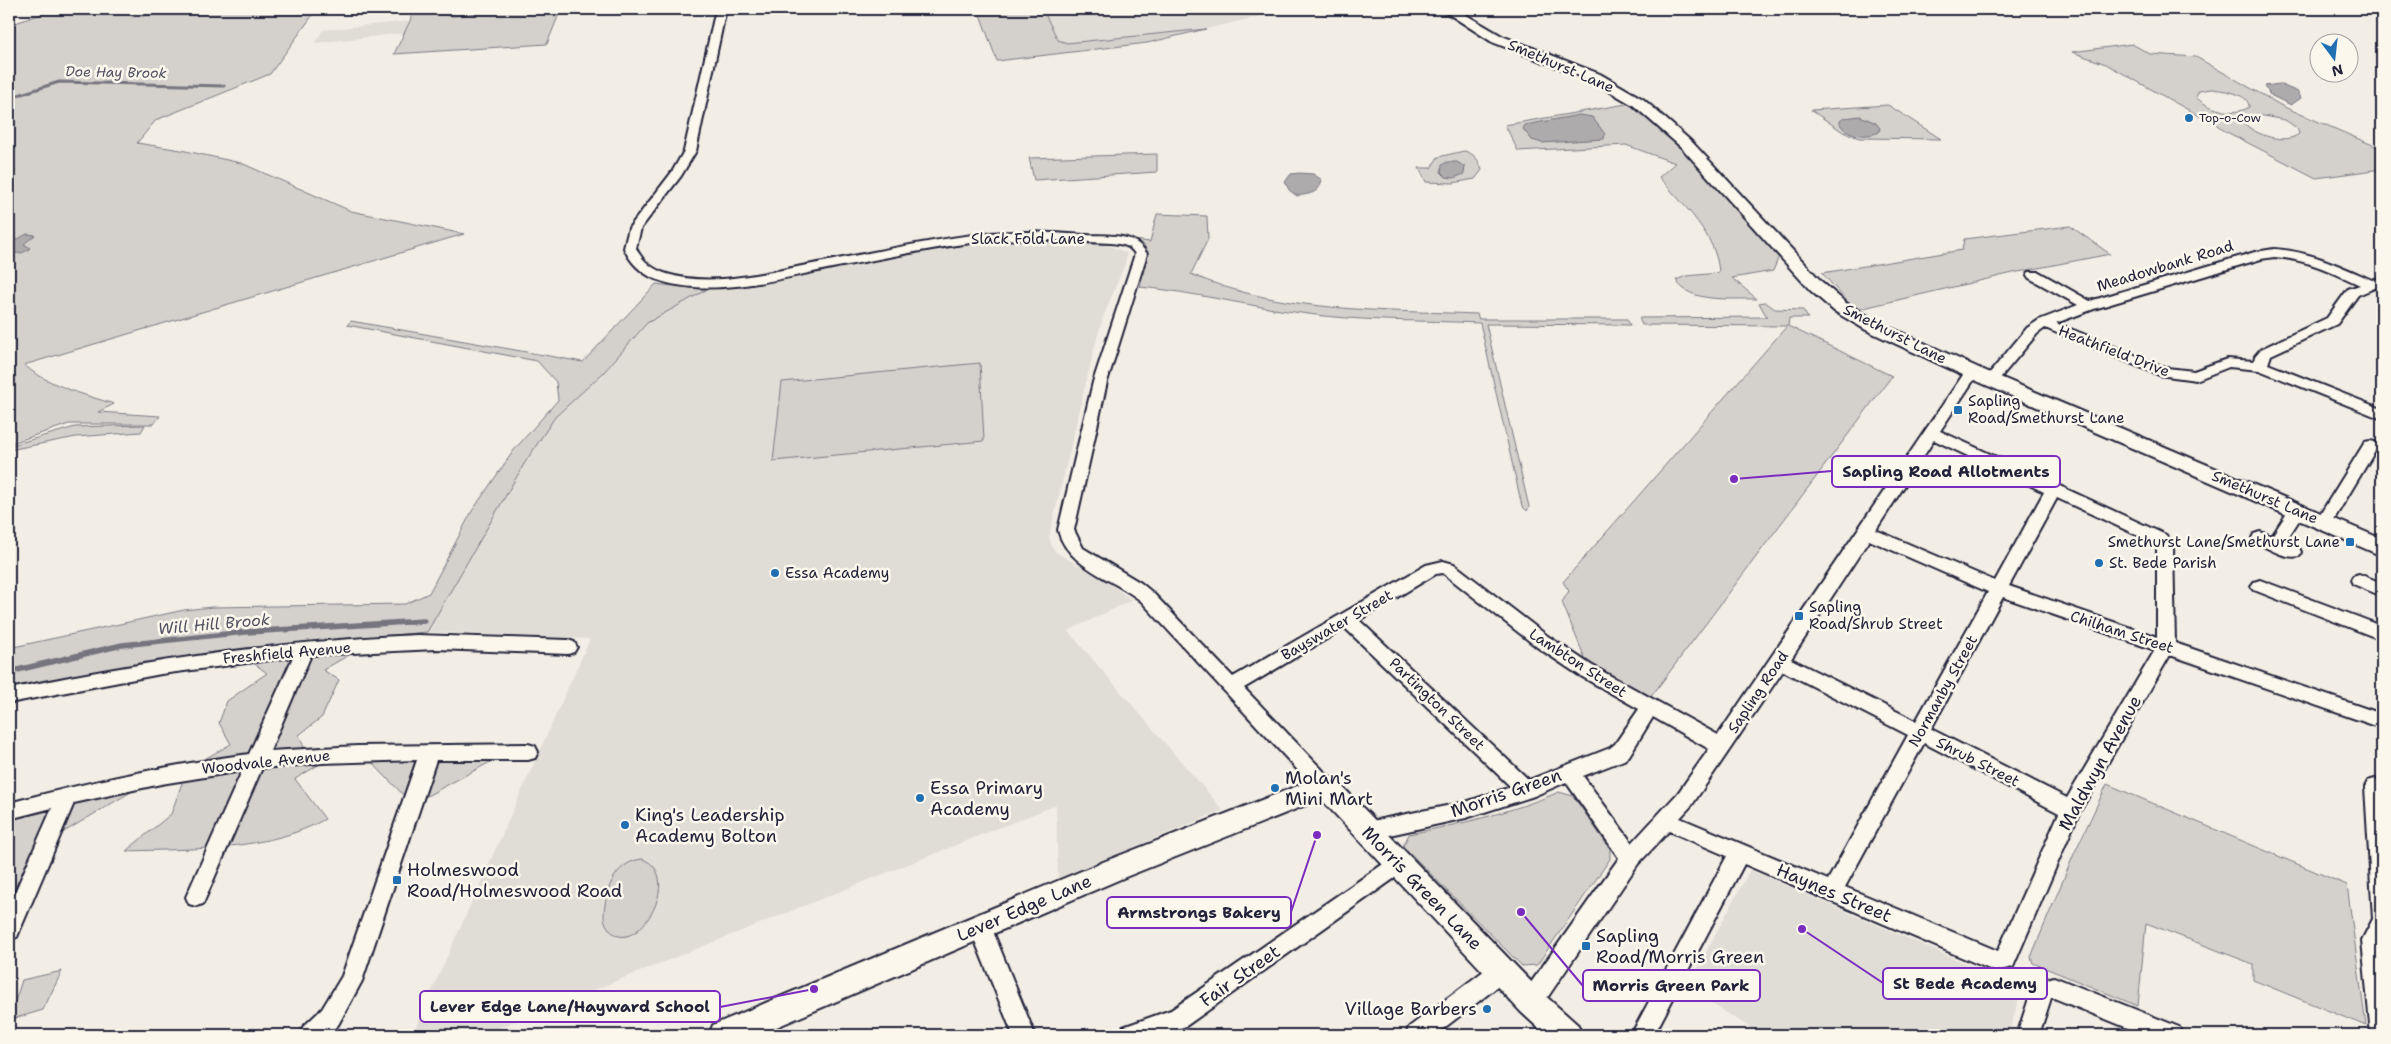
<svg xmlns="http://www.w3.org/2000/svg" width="2391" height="1044" font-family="'Shantell Sans',sans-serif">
  <rect width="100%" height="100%" fill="#f2eee5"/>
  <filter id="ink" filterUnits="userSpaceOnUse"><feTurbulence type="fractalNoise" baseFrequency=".02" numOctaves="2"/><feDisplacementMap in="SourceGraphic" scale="10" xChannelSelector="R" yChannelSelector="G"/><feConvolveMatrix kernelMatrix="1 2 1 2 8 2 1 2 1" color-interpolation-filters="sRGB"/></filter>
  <g filter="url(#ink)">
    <path fill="#e0dcd6" d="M1045,9H1291L1206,29L1067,43L1058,40L1044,12Z
      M410,21L404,33L315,43L323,30Z
      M1067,241L1102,243L1127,253L1125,264L1103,317L1094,349L1049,537L1051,545L1056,552L1113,586L1132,600L1068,631L1223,810L1058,879L1056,805L481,1035H412L590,639L427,632L475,542L538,440L555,417L604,372L647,323L706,290L722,286L759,283L976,242Z
      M1750,870L2022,988L2008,1035H1762L1687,988Z"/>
    <path fill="#d4d1cc" stroke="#7b7a84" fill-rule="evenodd" d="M57,9H137L132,17L211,9H317L270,74L156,120L137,143L181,150L241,163L351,211L464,234L24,365C47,385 85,395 114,404L98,412L160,416L154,424H69L9,444V25Z
      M413,9H438L440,14L454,16L477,13L479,9H561L547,44L394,54L410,21Z
      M978,9H1045L1044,12L1058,40L1067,43L1206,29L1147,43L997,61Z
      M2132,44L2150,54L2196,57L2282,106L2382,149V169L2316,178L2223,130L2211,120L2199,116L2106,64L2072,52ZM2211,89C2222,90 2249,93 2249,107C2235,117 2207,109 2196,97L2199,91ZM2258,115L2285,120L2297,128L2299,134C2285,145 2255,135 2244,123L2246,117Z
      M1632,103L1674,139L1779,256L1773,271L1732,278L1757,299C1732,298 1689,304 1676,280L1686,276L1719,273C1717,235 1683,205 1659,177L1675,163L1626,145L1518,151L1505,125Z
      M1888,105L1941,139L1859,138L1843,132L1811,110Z
      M1464,151C1474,153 1479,160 1482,170L1475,179L1453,183L1426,182L1419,168H1431L1438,157Z
      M1157,154V172L1034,180L1029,158Z
      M1157,214L1207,216L1208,239L1191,274C1279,313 1383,310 1477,314L1479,319H1627L1630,325L1486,324L1529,507L1527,511L1522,506L1480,323C1421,320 1360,322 1301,313C1247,306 1194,292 1140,287L1148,252L1144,245L1134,240L1150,242Z
      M2070,226L2110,254L2013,273L1855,310L1822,273L1962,250L1964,239Z
      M656,284L706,290L647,323L604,372L555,417L524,464L427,632L277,645L126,667L9,691V648L184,610L212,607L405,604L429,593L472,511L514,450L558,400L556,382L537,361L347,325L351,321L583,362Z
      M1765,302L1775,309L1803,310L1808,318H1789L1788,326L1892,376L1650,698L1586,661L1562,602L1569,591L1563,582L1787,326L1642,325L1639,318L1767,317L1759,303Z
      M980,363L984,441L773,461L782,382Z
      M145,425L141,432L76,437L9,450V446L75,427Z
      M366,645L323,670L339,680L322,717L299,735L308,757L335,755L295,779L325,819C270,851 189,849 126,851L171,814L182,783L168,775L180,773L231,744L219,723L227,701L267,673L244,656Z
      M363,753H507L412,804Z
      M156,777L47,842L68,795Z
      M2107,784L2347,885L2366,1026L2253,980V964L2146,923L2138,1006L2033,963L2031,957L2074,854Z
      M1559,792L1573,796L1610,849V859L1537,965L1522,966L1403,846L1409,834C1461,824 1510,813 1559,792Z
      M53,810L54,814L9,918V820Z
      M642,859C689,875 630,970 606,924C603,918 604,912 605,905C608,883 618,862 642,859Z
      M62,971L43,1010L9,1020L22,980Z"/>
    <path fill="#aeabad" stroke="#76747f" d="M2279,84L2298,92L2301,98L2291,105L2270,95L2265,86Z
      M1579,115L1592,117L1605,134L1604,139L1542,143L1532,140L1523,129L1525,125Z
      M1860,116L1876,123L1880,128L1879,132C1867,138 1847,136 1840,124V121L1844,118Z
      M1447,162H1457L1465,167L1464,174L1454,178L1446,177L1441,172L1442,165Z
      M1299,173L1313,174L1322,180C1319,194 1309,194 1297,196L1289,190L1285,182L1291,174Z
      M27,234L35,235L24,244L30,248C24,254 17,254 9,253V244Z"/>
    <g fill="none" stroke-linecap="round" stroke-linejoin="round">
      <path stroke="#76747f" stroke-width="3" d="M9,98L59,82L224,86"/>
      <path stroke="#76747f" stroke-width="5.5" d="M9,672L122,645L246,632L424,621"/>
      <defs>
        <path id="minor" d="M716,9H726L696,151L681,176L641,228L636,248C642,261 654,270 667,274C709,287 760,274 802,266C861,255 921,241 981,234C1016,230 1051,233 1086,235C1109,236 1135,232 1147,254L1107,382L1074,530L1083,548L1141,583L1153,593L1233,677L1426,565L1443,561L1454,564L1549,637L1591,665L1718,735L1967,369L1972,368L1979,372L1940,431L2166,535L2173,546L2175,643L2382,714V728L2170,655L2079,813L2013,967L1995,971L1987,968L1744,864L1654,1035H1631L1727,856L1669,831L1638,864L1539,1010L1531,1013L1523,1010L1520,1002L1523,994L1619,858L1566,782L1534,796L1466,818L1367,840L1360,837L1357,831L1360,825L1367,822L1466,802L1511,787L1345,628L1244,688L1332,780L1335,786L1332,792L1325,794L1318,792L1141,601C1114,579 1067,567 1058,530L1093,382L1135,254C1130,245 1121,244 1111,243C1067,242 1022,236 978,242C929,248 881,259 832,268C780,279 707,299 655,279C641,273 630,262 624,248L629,228L672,172L684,151ZM1934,440L2044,492L1995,581L1876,530ZM2057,498L2154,543L2157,547V637L2009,586ZM1869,540L1988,592L1916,721L1791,659ZM1443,573L1537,647L1579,675L1639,709L1615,744L1610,748L1529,780L1359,620L1436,574ZM2003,597L2155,650L2067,798L1931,729ZM1783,671L1908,735L1828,880L1680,818L1692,805ZM1653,717L1709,749L1678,793L1632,843L1583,776L1624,760L1629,756ZM1924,743L2059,813L1998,951L1845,887Z
          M2274,249C2310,251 2340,266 2372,280L2382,277V285L2358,295L2337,324L2271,355L2268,364L2382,409V419L2259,370L2229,367L2196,380L2159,375L2045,328L2037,334L1996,383L1991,384L1984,380L2027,328L2039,320L2078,305L2029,278L2027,275L2029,272H2039L2090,301L2255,252ZM2274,257C2306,259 2332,272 2360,285L2348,289L2327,318L2261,349L2255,356L2254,361L2227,359L2194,371L2167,368L2056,323L2094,309L2261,259Z
          M2370,441L2375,442L2378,446L2330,526H2318L2316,522L2318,518L2365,442Z
          M2297,505L2303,507L2305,511L2285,542L2299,548L2301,552L2299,556C2285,560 2267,547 2254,542L2252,538L2254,534L2260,532L2272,536L2291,507Z
          M2359,574L2382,583V596L2353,584L2351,580L2353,576Z
          M2260,580L2382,626V640L2254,590L2251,586L2254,582Z
          M417,635L568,640L574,642L577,647L574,652L568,654L436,649L311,655L270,751L357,746L528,744L535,746L538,752L535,758L528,760H436L362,981L338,1025L327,1035H300L303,1027L322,1009L342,976L417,760L322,763L262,768L203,904L196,906L189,904L186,897L242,771L161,784L74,803L17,937L9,940V906L52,808L9,819V803C88,782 168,765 249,754L293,657L161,674L9,703V689C144,661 279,641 417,635Z
          M2375,779L2382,782V1035H2371L2362,940L2373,919L2365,787L2368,781Z
          M1399,855L1406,858L1409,864L1406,870L1186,1026L1160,1035H1120L1123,1027L1171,1010L1392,858Z
          M980,916L988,919L1035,1035H1013L969,926L972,919Z
          M1501,961L1509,964L1512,971L1509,978L1435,1035H1406L1409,1027L1493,964Z
          M2054,977L2179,1027L2182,1035H2145L2054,998H2051L2039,1035H2017L2034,983Z"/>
        <path id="tertiary" d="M1441,9H1456L1502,36L1600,74L1643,99L1692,142L1822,282L1846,303L1878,322L1979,368L2382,539V556L1965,376L1866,330L1834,311L1810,290L1682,148L1633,105L1590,80L1492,42Z
          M1325,775L1334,778L1541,992L1578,1025L1582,1035H1546L1521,1012L1321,799L1123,878L758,1035H709L713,1025L1103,862Z"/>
      </defs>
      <use href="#minor" stroke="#22223b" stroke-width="4"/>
      <use href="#tertiary" stroke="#22223b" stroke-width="4"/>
      <use href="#minor" fill="#fbf7ec" fill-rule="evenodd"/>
      <use href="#tertiary" fill="#fbf7ec" fill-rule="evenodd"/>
    </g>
  </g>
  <g fill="#1f6fb2" stroke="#fbf7ec" stroke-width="2">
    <circle cx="2189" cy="118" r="5"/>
    <rect x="1953" y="405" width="10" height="10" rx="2.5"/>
    <rect x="2345" y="537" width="10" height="10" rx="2.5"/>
    <circle cx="2099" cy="563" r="5"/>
    <circle cx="775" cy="573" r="5"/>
    <rect x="1794" y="611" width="10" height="10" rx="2.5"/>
    <circle cx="1275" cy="788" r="5"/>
    <circle cx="920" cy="798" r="5"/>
    <circle cx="625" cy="825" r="5"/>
    <rect x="392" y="875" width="10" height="10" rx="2.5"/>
    <rect x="1581" y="941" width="10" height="10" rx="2.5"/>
    <circle cx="1487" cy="1009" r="5"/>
  </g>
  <g text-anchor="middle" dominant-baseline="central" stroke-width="5" stroke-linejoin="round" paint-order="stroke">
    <g font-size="12" fill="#22223b" stroke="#fbf7ec" text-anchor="start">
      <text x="2199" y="118">Top-o-Cow</text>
    </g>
    <g font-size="14" font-style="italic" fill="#535263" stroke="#fbf7ec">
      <text transform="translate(116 72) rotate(1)">Doe Hay Brook</text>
    </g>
    <g font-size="15" fill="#22223b" stroke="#fbf7ec">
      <text transform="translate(1561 66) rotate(23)">Smethurst Lane</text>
      <text x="1028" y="239">Slack Fold Lane</text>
      <text transform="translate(2165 266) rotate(-17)">Meadowbank Road</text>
      <text transform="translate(1895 334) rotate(27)">Smethurst Lane</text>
      <text transform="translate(2114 351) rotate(21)">Heathfield Drive</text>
      <text transform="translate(2265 497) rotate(23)">Smethurst Lane</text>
      <text transform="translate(1337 625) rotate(-30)">Bayswater Street</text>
      <text transform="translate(2122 632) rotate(18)">Chilham Street</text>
      <text transform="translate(287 653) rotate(-5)">Freshfield Avenue</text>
      <text transform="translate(1578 663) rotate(33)">Lambton Street</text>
      <text transform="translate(1943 691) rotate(-61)">Normanby Street</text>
      <text transform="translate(1758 692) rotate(-56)">Sapling Road</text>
      <text transform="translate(1437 704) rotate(44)">Partington Street</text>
      <text transform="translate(266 762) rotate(-6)">Woodvale Avenue</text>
      <text transform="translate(1978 762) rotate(27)">Shrub Street</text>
    </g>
    <g font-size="15" fill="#22223b" stroke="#fbf7ec" text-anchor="start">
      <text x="1968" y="401">Sapling<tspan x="1968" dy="17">Road/Smethurst Lane</tspan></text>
      <text x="2340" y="542" text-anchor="end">Smethurst Lane/Smethurst Lane</text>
      <text x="2109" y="563">St. Bede Parish</text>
      <text x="785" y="573">Essa Academy</text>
      <text x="1809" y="607">Sapling<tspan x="1809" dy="17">Road/Shrub Street</tspan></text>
    </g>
    <g font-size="16" font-style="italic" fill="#535263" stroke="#fbf7ec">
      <text transform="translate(214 624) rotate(-5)">Will Hill Brook</text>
    </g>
    <g font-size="18" fill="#22223b" stroke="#fbf7ec">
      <text transform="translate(2100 763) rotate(-61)">Maldwyn Avenue</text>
      <text transform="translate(1506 793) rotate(-19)">Morris Green</text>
      <text transform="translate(1422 888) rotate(46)">Morris Green Lane</text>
      <text transform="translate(1834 893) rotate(23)">Haynes Street</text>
      <text transform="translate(1024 908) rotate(-23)">Lever Edge Lane</text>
      <text transform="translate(1240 976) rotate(-35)">Fair Street</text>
    </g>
    <g font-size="18" fill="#22223b" stroke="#fbf7ec" text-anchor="start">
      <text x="1285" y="778">Molan's<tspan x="1285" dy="21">Mini Mart</tspan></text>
      <text x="930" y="788">Essa Primary<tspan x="930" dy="21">Academy</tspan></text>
      <text x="635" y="815">King's Leadership<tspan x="635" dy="21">Academy Bolton</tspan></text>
      <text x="407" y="870">Holmeswood<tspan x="407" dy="21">Road/Holmeswood Road</tspan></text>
      <text x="1596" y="936">Sapling<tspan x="1596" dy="21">Road/Morris Green</tspan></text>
      <text x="1477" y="1009" text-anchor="end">Village Barbers</text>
    </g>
  </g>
  <path fill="none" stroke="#7b2cbf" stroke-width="2" d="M1734 479L1832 471M1317 835L1291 912M1802 929L1883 983M1521 912L1583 986M814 989L720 1007"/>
  <g fill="#7b2cbf" stroke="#fbf7ec" stroke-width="2">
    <circle cx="1734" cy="479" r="5"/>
    <circle cx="1317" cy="835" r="5"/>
    <circle cx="1802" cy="929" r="5"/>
    <circle cx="1521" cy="912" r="5"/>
    <circle cx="814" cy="989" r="5"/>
  </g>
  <g fill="#fbf7ec" stroke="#7b2cbf" stroke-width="2">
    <rect x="1832" y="456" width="228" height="31" rx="5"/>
    <rect x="1107" y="897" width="184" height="31" rx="5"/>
    <rect x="1883" y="968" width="164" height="31" rx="5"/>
    <rect x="1583" y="970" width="177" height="31" rx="5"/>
    <rect x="420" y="991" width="300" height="31" rx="5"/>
  </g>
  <g font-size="16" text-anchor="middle" font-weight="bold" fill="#22223b">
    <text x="1946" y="477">Sapling Road Allotments</text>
    <text x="1199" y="918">Armstrongs Bakery</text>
    <text x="1965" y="989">St Bede Academy</text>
    <text x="1671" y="991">Morris Green Park</text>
    <text x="570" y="1012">Lever Edge Lane/Hayward School</text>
  </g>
  <rect width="2391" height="1044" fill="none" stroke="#fbf7ec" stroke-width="30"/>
  <rect x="15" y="15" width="2361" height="1014" fill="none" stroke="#22223b" stroke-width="2" filter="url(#ink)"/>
  <g transform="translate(2334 58) rotate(165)"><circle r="24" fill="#fbf7ec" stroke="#a4a2a5"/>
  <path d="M0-4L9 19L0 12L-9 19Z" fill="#1f6fb2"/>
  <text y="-8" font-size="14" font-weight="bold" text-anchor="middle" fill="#22223b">N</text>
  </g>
</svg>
